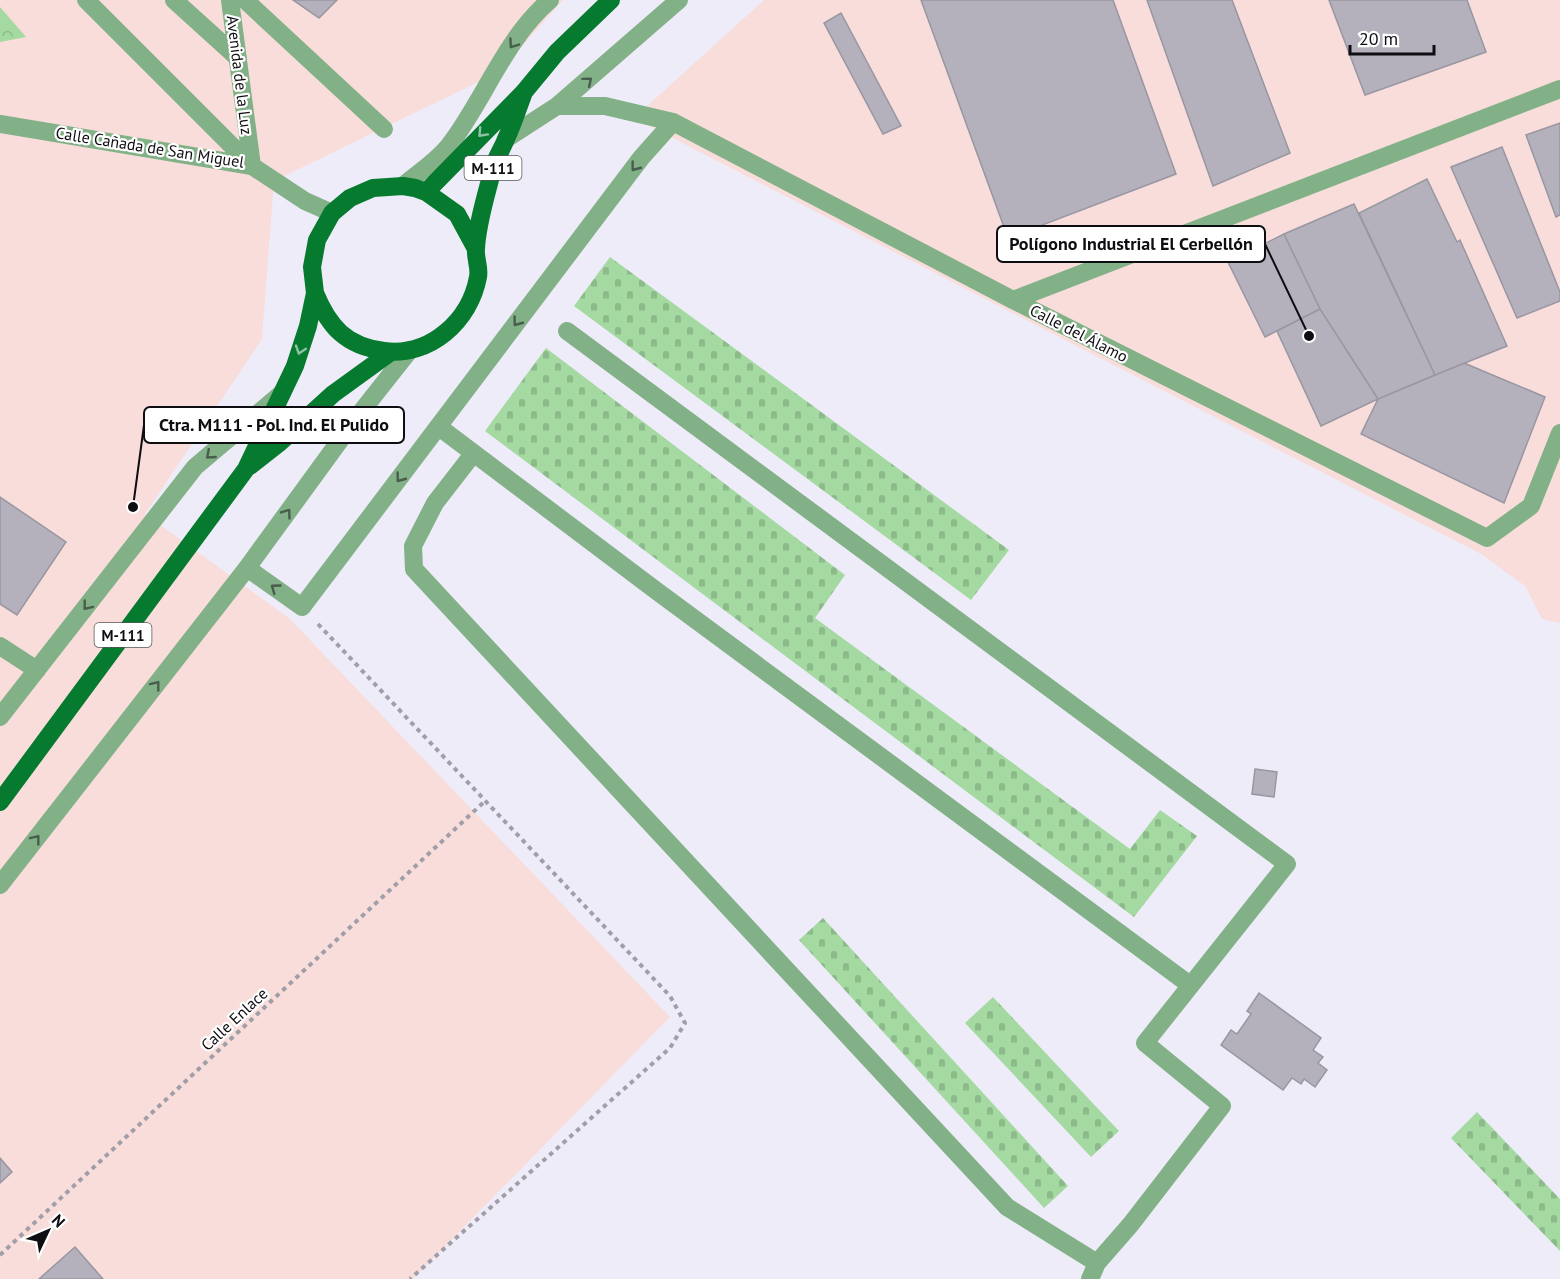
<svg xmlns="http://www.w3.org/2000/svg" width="1560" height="1279" font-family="'PT Sans',sans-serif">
  <defs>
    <pattern id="forest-crowns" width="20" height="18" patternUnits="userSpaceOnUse" patternTransform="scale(1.5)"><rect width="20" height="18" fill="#a4daa1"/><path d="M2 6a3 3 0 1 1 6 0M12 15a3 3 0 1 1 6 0" fill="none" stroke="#8cba8a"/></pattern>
    <pattern id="cemetery-stones" width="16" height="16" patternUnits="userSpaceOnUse" patternTransform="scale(1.5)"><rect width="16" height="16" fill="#a4daa1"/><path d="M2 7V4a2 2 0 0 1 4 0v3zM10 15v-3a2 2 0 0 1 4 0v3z" fill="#8cba8a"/></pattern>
  </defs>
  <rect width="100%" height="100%" fill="#eeecf9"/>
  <path fill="#f8dddb" d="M0,0H563L499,72L274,181L262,339L145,514L289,618L670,1017L413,1279H0Z
    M764,0H1560V623L1542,619L1525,586L1481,554L634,118Z"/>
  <path fill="url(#forest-crowns)" d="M0,7L26,37L0,42Z"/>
  <path fill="url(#cemetery-stones)" d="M610,257L1009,550L971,600L574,306Z
    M546,348L845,575L815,618L1130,849L1160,810L1197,836L1134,917L485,431Z
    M823,918L1068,1186L1044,1208L799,940Z
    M993,997L1119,1131L1091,1157L965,1023Z
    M1477,1112L1560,1199V1251L1451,1138Z"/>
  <path fill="#b4b1bd" stroke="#9896a1" stroke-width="1.5" d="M293,0H337L319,18Z
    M921,0H1113L1176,174L1008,238Z
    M1147,0H1232L1290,153L1213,186Z
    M1329,0H1467L1486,52L1365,95Z
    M841,13L901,126L883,134L824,23Z
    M1560,123V215L1556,217L1526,135Z
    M1502,147L1560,292V301L1517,318L1451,167Z
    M1427,179L1457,242L1460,240L1507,346L1435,375L1359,213Z
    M1354,204L1435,375L1378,399L1320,309L1284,234Z
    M1284,234L1320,309L1265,337L1228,262Z
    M1320,309L1378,399L1321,426L1277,331Z
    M1464,363L1545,397L1504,503L1361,434L1378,399Z
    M0,497L66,542L17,615L0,604Z
    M1255,769L1277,772L1274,797L1252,794Z
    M1259,993L1321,1038L1313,1050L1323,1057L1318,1063L1327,1070L1315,1087L1304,1079L1301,1084L1292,1078L1283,1090L1221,1045L1231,1030L1237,1034L1251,1014L1247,1011Z
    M0,1158L12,1172L0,1183Z
    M75,1247L103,1279H39Z"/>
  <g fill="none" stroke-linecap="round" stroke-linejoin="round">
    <path stroke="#a09ea8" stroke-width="4" stroke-dasharray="4.5 4.5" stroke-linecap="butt" d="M318,624L670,996L685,1023L670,1048L410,1279
      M0,1255L485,801"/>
    <path stroke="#82b087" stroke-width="18" d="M174,0L238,58
      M230,0L252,166L305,201L332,213
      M245,0L384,129
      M557,106H605L673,122L1013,300L1487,538L1531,506L1560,433
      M0,124L252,166L86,0
      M506,139L557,106L679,0
      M403,186C419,172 439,160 451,143C486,96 505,39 550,0
      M1013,300L1560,89
      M567,331L1287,864L1145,1043L1222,1106L1131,1224L1097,1263
      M439,427L658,592L1190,985
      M473,454L435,503L413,546L414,569L1007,1207L1097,1263L1090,1279
      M247,568L302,607L641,158L673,122
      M0,646L37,670
      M0,717L195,467L282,393
      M0,885L247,568L357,417L410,350"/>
    <path stroke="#067a2e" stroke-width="18" d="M426,192L524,92L557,52L611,0
      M315,293C329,327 346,346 384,351C430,357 470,321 478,277C480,268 475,258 476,249C477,223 487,193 493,168C496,158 502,149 506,139C513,124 518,108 524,92
      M250,466L278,444L333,394L391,352
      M0,802L246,469L295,366L308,326L315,293L312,267L317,240L332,213L350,198L373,188L403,186L415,188L426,192L457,214L476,249"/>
  </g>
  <defs><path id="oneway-chevron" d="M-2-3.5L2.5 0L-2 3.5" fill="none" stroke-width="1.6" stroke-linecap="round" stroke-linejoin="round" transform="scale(1.5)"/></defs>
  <g stroke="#485e4c">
    <use href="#oneway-chevron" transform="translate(513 44) rotate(125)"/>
    <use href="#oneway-chevron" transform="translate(588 81) rotate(-40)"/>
    <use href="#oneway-chevron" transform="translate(635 167) rotate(127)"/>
    <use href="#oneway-chevron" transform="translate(517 322) rotate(127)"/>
    <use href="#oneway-chevron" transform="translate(210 455) rotate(139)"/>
    <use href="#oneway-chevron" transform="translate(400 478) rotate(127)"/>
    <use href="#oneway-chevron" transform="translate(287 513) rotate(-54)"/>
    <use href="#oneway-chevron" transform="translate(275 588) rotate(-144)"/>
    <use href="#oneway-chevron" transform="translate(87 606) rotate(128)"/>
    <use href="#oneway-chevron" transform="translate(156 685) rotate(-52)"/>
    <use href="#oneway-chevron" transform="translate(36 839) rotate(-52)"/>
  </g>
  <g stroke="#8fc3a1">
    <use href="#oneway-chevron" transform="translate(482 133) rotate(133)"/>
    <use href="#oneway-chevron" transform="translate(300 350) rotate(108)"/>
  </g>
  <g text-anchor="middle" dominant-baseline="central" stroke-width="4.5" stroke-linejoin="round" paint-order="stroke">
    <g fill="#fff" stroke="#565658" stroke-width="1.5">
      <rect x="464.5" y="156" width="57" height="24" rx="4.5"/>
      <rect x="94.5" y="623" width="57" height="24" rx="4.5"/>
    </g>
    <g font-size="15" font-weight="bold" fill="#0e0d11">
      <text x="493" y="168">M-111</text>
      <text x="123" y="635">M-111</text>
    </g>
    <g font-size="16" fill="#0e0d11" stroke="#fff">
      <text transform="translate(240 75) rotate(83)">Avenida de la Luz</text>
      <text transform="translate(150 147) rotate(9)">Calle Cañada de San Miguel</text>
      <text transform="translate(1079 333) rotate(27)">Calle del Álamo</text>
      <text transform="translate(234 1019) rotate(-43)">Calle Enlace</text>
    </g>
  </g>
  <path fill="none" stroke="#0e0d11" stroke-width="2" d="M1309 336L1265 244M133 507L144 425"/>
  <g fill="#0e0d11" stroke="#fff" stroke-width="2">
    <circle cx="1309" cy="336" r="6"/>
    <circle cx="133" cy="507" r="6"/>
  </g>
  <g fill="#fff" stroke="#0e0d11" stroke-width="2">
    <rect x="997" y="226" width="268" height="36" rx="6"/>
    <rect x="144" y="407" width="260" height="36" rx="6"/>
  </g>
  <g font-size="18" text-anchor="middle" font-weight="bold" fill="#0e0d11">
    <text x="1131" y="250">Polígono Industrial El Cerbellón</text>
    <text x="274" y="431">Ctra. M111 - Pol. Ind. El Pulido</text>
  </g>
  <g transform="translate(48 1231) rotate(46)" stroke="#ffffff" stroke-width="4.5" paint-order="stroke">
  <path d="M0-4.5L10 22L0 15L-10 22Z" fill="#0e0d11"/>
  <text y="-9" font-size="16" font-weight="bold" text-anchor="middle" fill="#0e0d11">N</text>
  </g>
  <path d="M1350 45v9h84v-9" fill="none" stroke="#0e0d11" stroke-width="3"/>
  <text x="1359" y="45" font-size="18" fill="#0e0d11" stroke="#ffffff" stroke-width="4.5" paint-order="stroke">20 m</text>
</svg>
